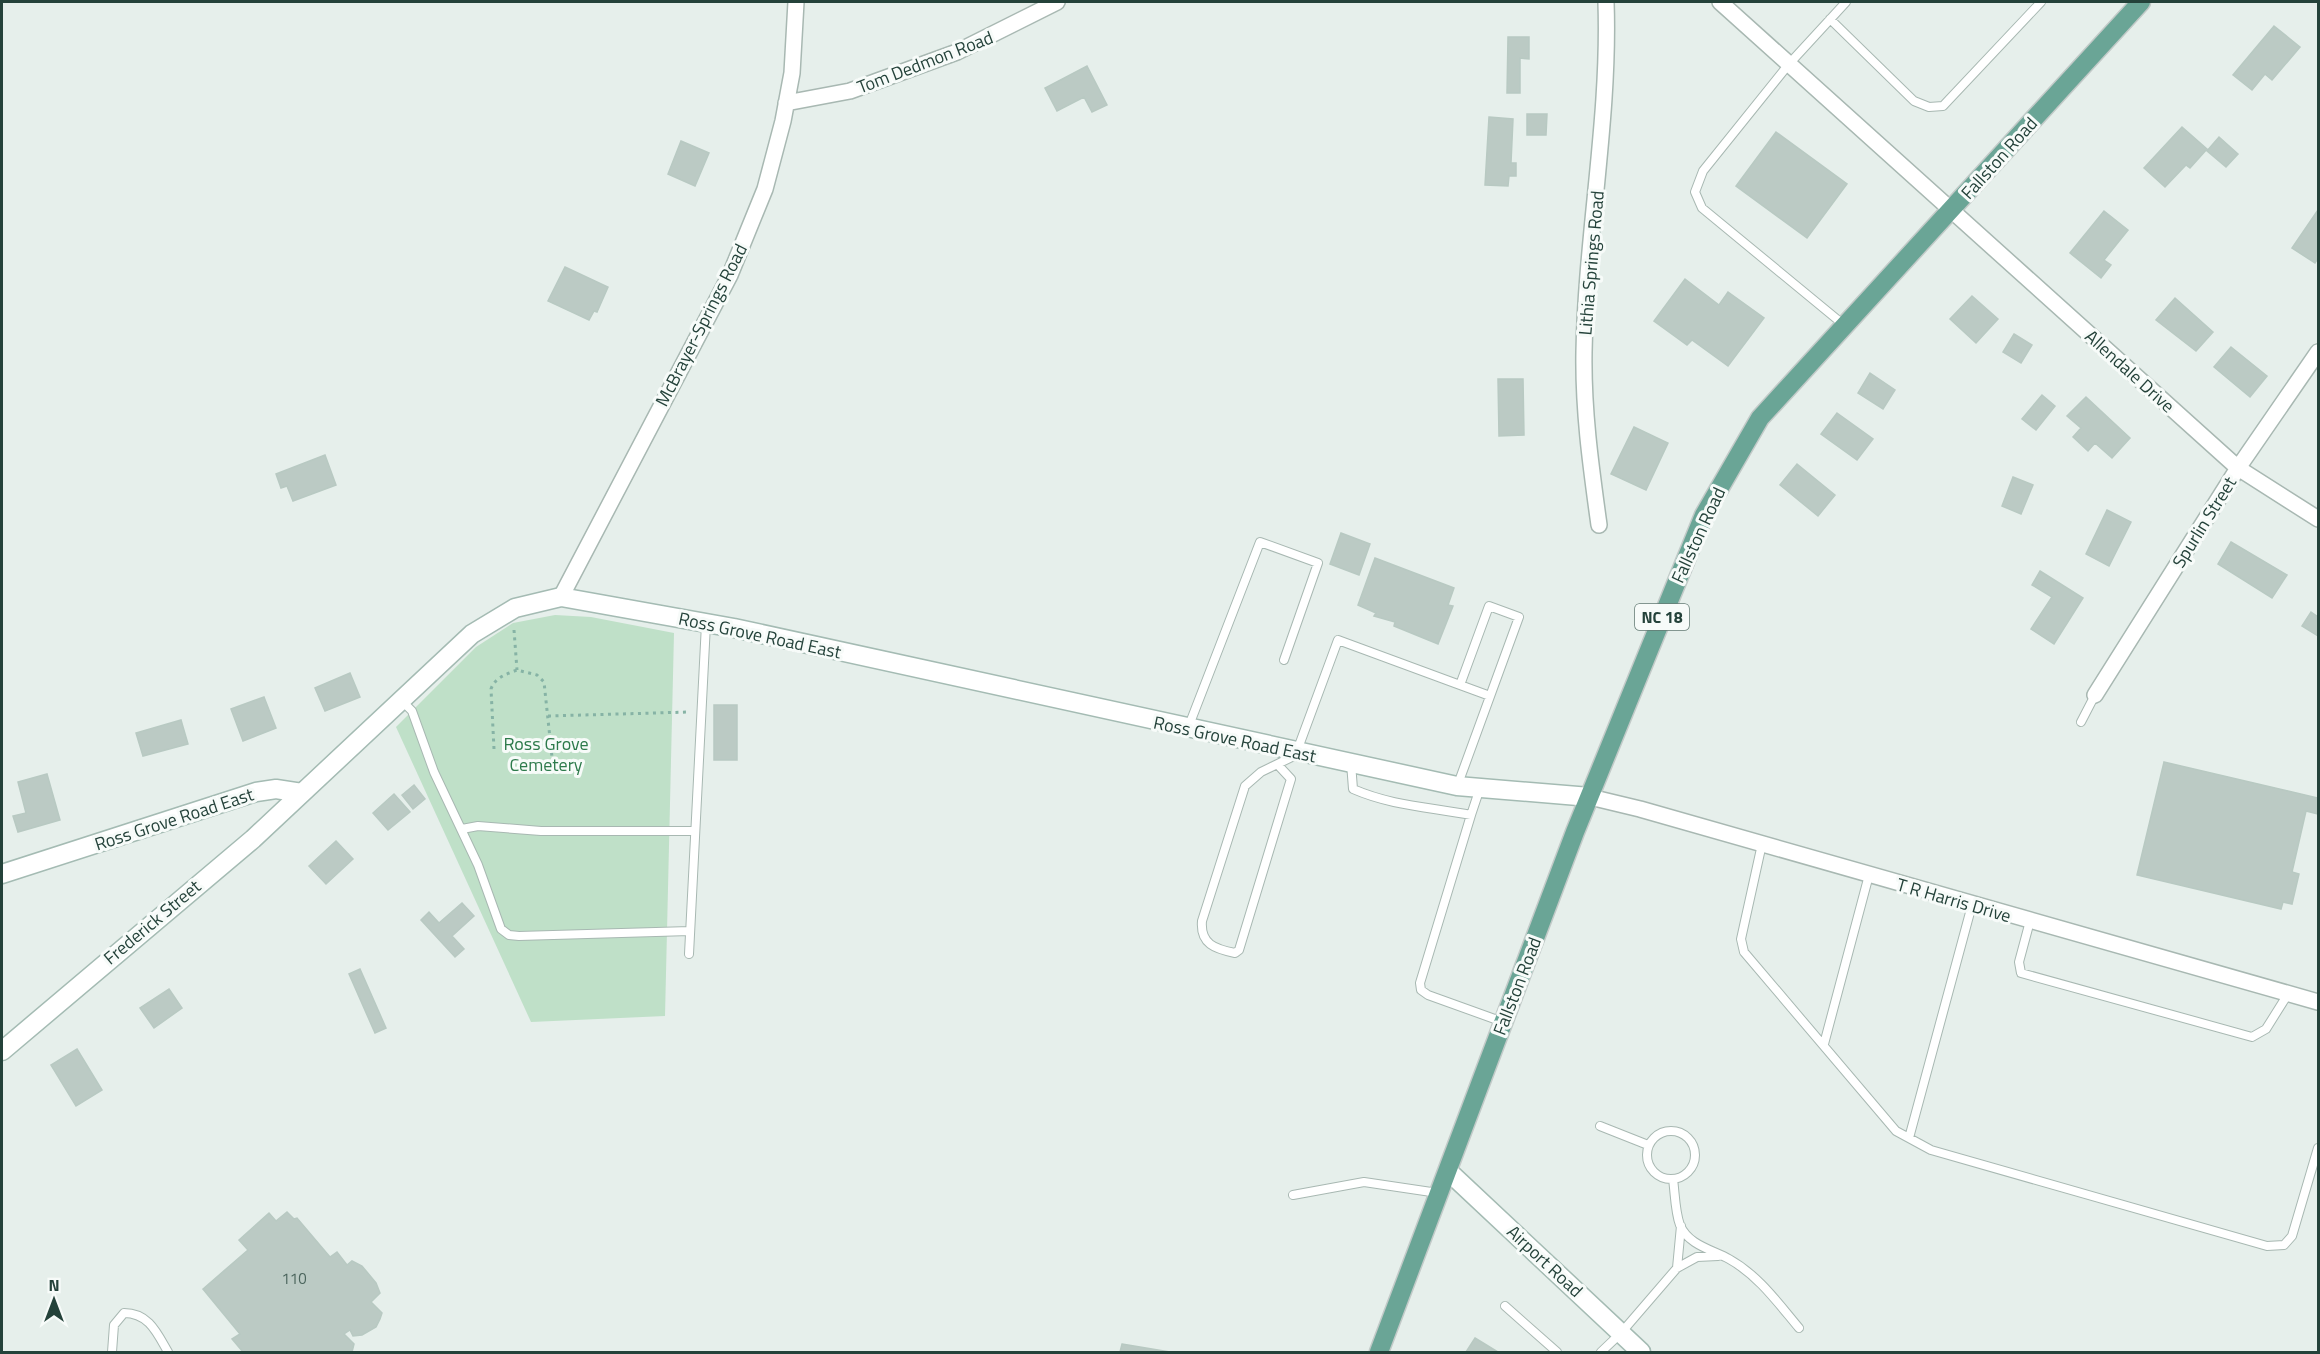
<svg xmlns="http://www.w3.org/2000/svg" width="2320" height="1354" font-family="'Titillium Web',sans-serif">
  <rect width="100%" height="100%" fill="#e6efeb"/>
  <path fill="#bfe0c8" d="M555,615L591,617L674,633L665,1016L531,1022L396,727L476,647L513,623Z"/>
  <path fill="#bbcac4" stroke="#b8c9c2" stroke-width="1.5" d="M2274,26L2300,47L2272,80L2265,74L2252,90L2233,75Z
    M1508,37H1529V59L1520,58V93H1507Z
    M1087,66L1107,105L1092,112L1084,97L1057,111L1045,88Z
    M1527,114H1547L1546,135H1527Z
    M1489,117L1513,119L1511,163H1516V176H1509L1508,186L1485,185Z
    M2182,127L2207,149L2190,168L2186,165L2165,187L2144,168Z
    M1776,132L1847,184L1807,238L1736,186Z
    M2219,137L2238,154L2226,167L2207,151Z
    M681,141L709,153L695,186L668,174Z
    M2318,210V258L2315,263L2292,248Z
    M2104,211L2128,230L2104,260L2111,265L2101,278L2070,253Z
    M565,267L608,287L597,312L594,311L589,320L548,301Z
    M1685,279L1719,305L1728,292L1764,318L1728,366L1692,340L1687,345L1654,321Z
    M1972,296L1998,319L1976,343L1950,319Z
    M2175,298L2213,332L2196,351L2156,320Z
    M2014,334L2032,345L2021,363L2003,352Z
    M2231,347L2267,376L2250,397L2214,367Z
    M1870,373L1895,390L1883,409L1858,393Z
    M1498,379H1523L1524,435L1499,436Z
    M2042,395L2055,406L2036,430L2022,419Z
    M2086,397L2130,438L2112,458L2095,443L2088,451L2073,437L2081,428L2067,416Z
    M1837,413L1873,439L1857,460L1821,434Z
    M1634,427L1668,443L1646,490L1611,474Z
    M325,455L336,485L293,501L287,486L281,488L276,474Z
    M1797,464L1835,495L1818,516L1780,485Z
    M2013,477L2033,485L2021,514L2002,506Z
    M2107,510L2131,522L2109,566L2086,554Z
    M1341,533L1370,544L1359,575L1330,564Z
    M2231,542L2287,575L2272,598L2218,564Z
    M1375,558L1454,588L1448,605L1453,606L1438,644L1394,626L1395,622L1374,616L1376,613L1358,605Z
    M2040,571L2083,598L2054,644L2031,629L2052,597L2032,585Z
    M2311,612L2318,617V636L2302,626Z
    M350,673L360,697L325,711L315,688Z
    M264,697L276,728L243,741L231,709Z
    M714,705H737V760H714Z
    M181,720L188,744L143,756L136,733Z
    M2164,762L2318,798V814L2306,811L2292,872L2299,874L2292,904L2283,902L2281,909L2137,875Z
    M47,774L60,820L18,832L13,816L26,813L18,782Z
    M414,785L425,799L413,809L402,795Z
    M394,794L410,812L388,830L373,813Z
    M336,841L353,859L326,884L309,866Z
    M462,903L474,916L452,936L464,949L455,957L421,920L429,912L439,923Z
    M360,969L386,1028L375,1033L349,974Z
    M169,989L182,1008L154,1028L140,1008Z
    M77,1049L102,1090L76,1106L51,1065Z
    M287,1212L294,1219L297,1218L330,1257L337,1252L347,1265L352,1261L362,1266L376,1283L380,1293L371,1302L382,1313L380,1319L376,1327L362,1335L353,1336L350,1330L344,1334L354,1344L352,1352H243L232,1339L240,1334L203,1289L248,1250L239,1240L269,1213L276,1221Z
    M1475,1338L1498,1352H1466Z
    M1122,1344L1170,1352H1120Z"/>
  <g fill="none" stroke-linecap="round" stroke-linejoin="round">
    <defs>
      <path id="lane" d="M1830,19L1914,101L1929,107L1943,106L2041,2
        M1844,325L1702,208L1695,192L1703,171L1789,64L1846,2
        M1460,685L1490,696
        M401,700L412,711L434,772L478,865L501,929L509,935L519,936L690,931
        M2081,722L2095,695
        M1188,728L1260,542L1318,563L1284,660
        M1297,751L1338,640L1460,685L1489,606L1519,617L1458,784
        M1351,763L1353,789C1392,806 1430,807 1471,815L1480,788
        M1278,765L1291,779L1239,950L1235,953C1215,949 1200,944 1202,921L1245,786L1261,772L1296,755
        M1471,815L1420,983L1421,990L1428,995L1503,1022
        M462,829L478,826L541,831H694
        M1762,844L1741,939L1744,952L1896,1131L1931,1150L2267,1246L2284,1245L2292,1236L2318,1148
        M2030,921L2019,962L2021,973L2252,1037L2266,1029L2288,994
        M689,954L706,624
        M1824,1044L1869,875
        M1600,1126L1648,1145
        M1647 1155a24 24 0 1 1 48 0a24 24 0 1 1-48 0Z
        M1909,1138L1972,905
        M1673,1179C1675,1193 1675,1212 1680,1225C1688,1245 1713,1250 1729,1259C1758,1275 1778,1303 1799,1328
        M1293,1195L1364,1182L1438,1193
        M1677,1268L1681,1226
        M1505,1306L1557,1352
        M112,1352L114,1325L124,1313C149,1313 157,1333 168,1352
        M1601,1352L1621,1333L1677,1268L1697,1257L1718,1256"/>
      <path id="street" d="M1720,2L2238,468L2318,519
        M786,103L850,91L957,52L1057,2
        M1599,525C1591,467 1583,411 1584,352C1586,235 1610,119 1606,2
        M561,597L730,275L765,189L783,121L792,73L796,2
        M2095,695L2238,468L2318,352
        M1590,797L1640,809L2318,1002"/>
      <path id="secondary" d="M2,874L256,792L276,789L302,793
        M2,1051L253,839L472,634L515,608L561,597L734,628L1457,786L1590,797
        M1448,1171L1641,1352"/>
      <path id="primary" d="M1379,1352L1575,832L1704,515L1760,418L2141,2"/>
    </defs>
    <use href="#lane" stroke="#a8b8b2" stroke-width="10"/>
    <use href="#street" stroke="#a8b8b2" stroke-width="18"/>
    <use href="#secondary" stroke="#a4bbb3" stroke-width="21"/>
    <use href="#primary" stroke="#c2cac8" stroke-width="21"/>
    <path stroke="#86b3a5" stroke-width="3" stroke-dasharray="3 4.5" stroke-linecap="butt" d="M514,630L517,670
      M548,716L690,712
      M494,749L491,689C495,677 507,674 517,670L537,675L544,682L552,757"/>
    <use href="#lane" stroke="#fff" stroke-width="8"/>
    <use href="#street" stroke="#fff" stroke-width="15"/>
    <use href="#secondary" stroke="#fff" stroke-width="18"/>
    <use href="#primary" stroke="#6aa596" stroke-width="18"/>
  </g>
  <g text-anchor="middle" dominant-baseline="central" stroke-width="6" stroke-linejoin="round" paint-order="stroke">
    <g font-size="15" fill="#4a645c">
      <text x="294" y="1278">110</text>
    </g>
    <rect fill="#f7fbf9" stroke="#637a73" stroke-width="1.5" x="1635" y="604" width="54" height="26" rx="4.5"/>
    <g font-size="16" font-weight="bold" fill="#24423a">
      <text x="1662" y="617">NC 18</text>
    </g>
    <g font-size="18" fill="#24423a" stroke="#f7fbf9">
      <text transform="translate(925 62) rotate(-21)">Tom Dedmon Road</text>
      <text transform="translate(1999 158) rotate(-48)">Fallston Road</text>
      <text transform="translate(1591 263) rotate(-85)">Lithia Springs Road</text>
      <text transform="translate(701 325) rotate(-63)">McBrayer-Springs Road</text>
      <text transform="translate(2130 371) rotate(42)">Allendale Drive</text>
      <text transform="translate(2204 522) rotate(-58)">Spurlin Street</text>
      <text transform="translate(1698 535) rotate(-65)">Fallston Road</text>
      <text transform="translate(760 635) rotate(12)">Ross Grove Road East</text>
      <text transform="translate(1235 739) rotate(12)">Ross Grove Road East</text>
      <text transform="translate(174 819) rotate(-18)">Ross Grove Road East</text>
      <text transform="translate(1954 900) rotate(16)">T R Harris Drive</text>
      <text transform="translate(152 922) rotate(-40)">Frederick Street</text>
      <text transform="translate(1517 986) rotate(-69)">Fallston Road</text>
      <text transform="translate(1545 1261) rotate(43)">Airport Road</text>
    </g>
    <g font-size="18" fill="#2d7a4b" stroke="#f7fbf9">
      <text x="546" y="743">Ross Grove<tspan x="546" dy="21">Cemetery</tspan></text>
    </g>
  </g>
  <rect width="2320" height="1354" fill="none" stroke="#24423a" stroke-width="6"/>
  <g transform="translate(54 1300)" stroke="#f7fbf9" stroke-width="4.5" paint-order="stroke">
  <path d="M0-4.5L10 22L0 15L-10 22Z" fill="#24423a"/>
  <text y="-9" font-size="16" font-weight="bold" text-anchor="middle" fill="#24423a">N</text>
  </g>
</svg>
